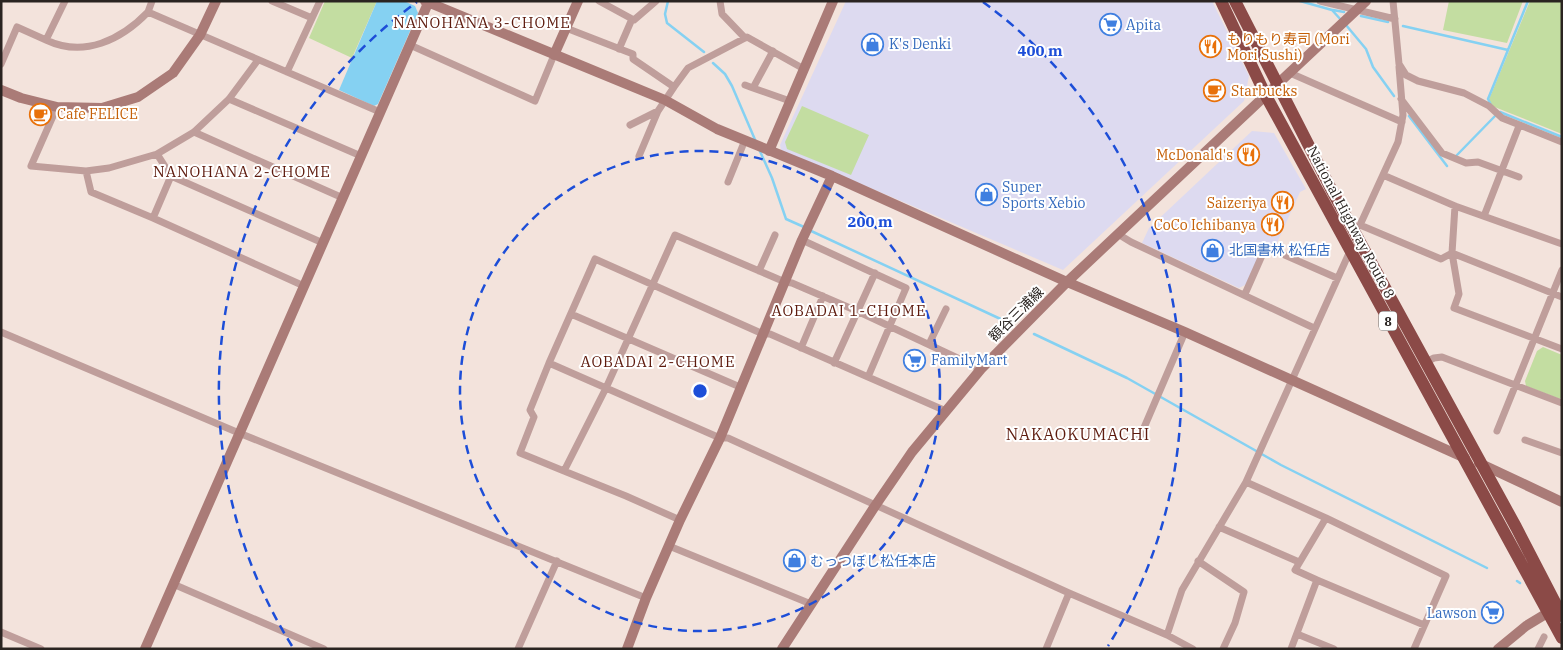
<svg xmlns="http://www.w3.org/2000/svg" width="1563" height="650" font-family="'IBM Plex Serif','Noto Sans JP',serif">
  <rect width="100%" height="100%" fill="#f3e3dc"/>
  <path fill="#dddaf0" d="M846,1H1212L1249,76L1244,101L1063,270L781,150L780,145Z
    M1252,131L1274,133L1306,189L1300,192L1275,247L1269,245L1263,249L1247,284L1239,288L1142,243L1149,228Z"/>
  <path fill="#c3dda1" d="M325,1H377L352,58L309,38Z
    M1449,1H1523L1507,43L1443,30Z
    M1530,1H1562V134L1487,104Z
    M802,106L869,135L851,175L787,149L785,142Z
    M1543,347L1562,355V396L1560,399L1526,386L1525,381L1537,351Z"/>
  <path fill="#85d1f2" d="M377,1H404L415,6L418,13L378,104L374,106L339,90Z"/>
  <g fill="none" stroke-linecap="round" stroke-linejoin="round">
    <path stroke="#85d1f2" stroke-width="2.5" d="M668,1L665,14L667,23L704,52
      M1300,1L1332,10L1342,21
      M1333,10L1344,12
      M1361,16L1388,22
      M1346,25L1366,49L1373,67L1394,96
      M1403,26L1508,50
      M713,63L725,74L732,86L756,142
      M1491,105L1488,99L1528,1
      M1500,112L1562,137
      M1409,116L1447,166
      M759,149L772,178L786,219L804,227
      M1457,155L1496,115
      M809,230L1007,322
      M1034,334L1127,378L1281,465L1487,568
      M1517,581L1520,583"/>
    <path stroke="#bf9e9b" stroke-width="7" d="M152,1L148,12L380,112
      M272,1L312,18
      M599,1L634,20L656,1
      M720,1L722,14L745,38
      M1320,1L1395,19
      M1393,1L1399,64L1406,75L1418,81L1464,93L1489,106L1502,118L1562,142
      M566,28L633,54V59L674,87L658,111L639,156
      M46,40C84,58 121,40 148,12
      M410,45L535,101L554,55
      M619,49L632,19
      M773,51L753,88L790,101
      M1,64L17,27L46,40L65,1
      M287,72L320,1
      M1290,73L1402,122
      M745,85L753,88
      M674,87L688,68L747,37L804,69
      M229,99L361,156
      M1401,99L1442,153L1466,163L1478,162L1519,177
      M57,107L31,166L86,171L109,168L157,154L194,132L229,99L258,60
      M630,125L658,111
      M194,132L343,198
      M157,154L171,176L323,243
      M86,171L91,192L153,218
      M1383,175L1455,206L1562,244
      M171,176L153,218L304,286
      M728,182L745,140
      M1455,206L1452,253L1459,294L1454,308L1562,349
      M1484,216L1519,126
      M1360,225L1398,142L1403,115L1399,67
      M1352,229L1360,225L1441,259L1452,253L1562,297
      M1118,234L1131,242L1314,328
      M802,240L906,288L868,377L770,334H763L595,259L549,363L720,438H728L1069,593L1167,635L1193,649
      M759,271L775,235
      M1245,294L1264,251L1271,249L1337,278
      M571,314L740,387
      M1,332L239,433L646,598
      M929,344L946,309
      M801,348L823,296
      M1426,362L1434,358L1442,357L1562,403
      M549,363L530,410L534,417L520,453L564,471
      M834,363L875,273
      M868,377L946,411
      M1497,431L1562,270
      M1140,437L1185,332
      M1525,440L1562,453
      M1246,482L1326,518
      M680,520L626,496L564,471L606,388L675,235L785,282L792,283L857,311L981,369
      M1219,527L1299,562
      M669,546L811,604
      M1198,561L1244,592L1235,623L1223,649
      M1317,580L1424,625
      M173,584L324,649
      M1,632L41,649
      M1297,634L1334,649
      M1167,635L1182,590L1246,482L1350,251
      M518,649L557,561
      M1046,649L1069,593
      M1291,649L1317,580L1295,570L1326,518L1446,576L1414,649
      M1538,649L1544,637"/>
    <path stroke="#aa7b77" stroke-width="10" d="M425,1L665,100L717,129L832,176L1067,282L1185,332L1465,458
      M554,55L578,1
      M1,90L21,98L57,107L102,108L138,97L173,73L200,35L216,1
      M769,151L833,1
      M1479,463L1562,502
      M145,649L429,1
      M627,649L646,598L680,520L720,438L802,240L832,176
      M782,649L875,506L912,452L981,369L1067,282L1366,1
      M1498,649L1526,626L1554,609"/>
    <path stroke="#8b4a47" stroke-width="12" d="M1221,1L1266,96L1562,638
      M1235,1L1331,189L1516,527L1562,616"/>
  </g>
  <g fill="none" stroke="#1d4ed8" stroke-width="2.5" stroke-dasharray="9 6">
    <circle cx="700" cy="391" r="240"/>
    <path d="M292 646A481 481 0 0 1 417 2M983 2A481 481 0 0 1 1108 646"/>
  </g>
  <defs>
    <symbol id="supermarket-ring" viewBox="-11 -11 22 22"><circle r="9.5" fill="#fff" stroke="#3f7fe0" stroke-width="1.5"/><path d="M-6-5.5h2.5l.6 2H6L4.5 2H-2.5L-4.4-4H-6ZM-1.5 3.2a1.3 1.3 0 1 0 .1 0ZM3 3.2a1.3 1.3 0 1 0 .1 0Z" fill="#3f7fe0"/></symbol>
    <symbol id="shop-ring" viewBox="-11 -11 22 22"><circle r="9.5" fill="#fff" stroke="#3f7fe0" stroke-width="1.5"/><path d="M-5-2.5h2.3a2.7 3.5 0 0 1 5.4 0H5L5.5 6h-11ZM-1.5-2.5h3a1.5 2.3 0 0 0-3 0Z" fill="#3f7fe0"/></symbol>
    <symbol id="restaurant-ring" viewBox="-11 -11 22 22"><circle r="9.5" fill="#fff" stroke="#e8710a" stroke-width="1.5"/><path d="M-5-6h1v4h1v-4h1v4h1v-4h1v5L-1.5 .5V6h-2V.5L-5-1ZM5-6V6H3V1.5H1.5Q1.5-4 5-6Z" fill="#e8710a"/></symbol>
    <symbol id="cafe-ring" viewBox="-11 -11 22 22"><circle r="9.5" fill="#fff" stroke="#e8710a" stroke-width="1.5"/><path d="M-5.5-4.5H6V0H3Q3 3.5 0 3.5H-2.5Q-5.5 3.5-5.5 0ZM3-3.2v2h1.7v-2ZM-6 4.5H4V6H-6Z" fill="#e8710a"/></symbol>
  </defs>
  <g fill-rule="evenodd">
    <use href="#supermarket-ring" x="1098" y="12" width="25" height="25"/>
    <use href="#shop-ring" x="860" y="32" width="25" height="25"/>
    <use href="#restaurant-ring" x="1198" y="34" width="25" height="25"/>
    <use href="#cafe-ring" x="1202" y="78" width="25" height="25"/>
    <use href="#cafe-ring" x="28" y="102" width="25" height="25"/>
    <use href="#restaurant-ring" x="1236" y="142" width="25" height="25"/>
    <use href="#shop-ring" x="974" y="182" width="25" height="25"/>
    <use href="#restaurant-ring" x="1270" y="190" width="25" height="25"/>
    <use href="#restaurant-ring" x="1260" y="212" width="25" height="25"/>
    <use href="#shop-ring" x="1200" y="238" width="25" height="25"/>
    <use href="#supermarket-ring" x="902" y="348" width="25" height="25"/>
    <use href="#shop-ring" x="782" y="548" width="25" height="25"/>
    <use href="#supermarket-ring" x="1480" y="600" width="25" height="25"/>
  </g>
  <g text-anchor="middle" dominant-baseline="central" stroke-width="4" stroke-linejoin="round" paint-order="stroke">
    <rect fill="#fff" stroke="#6a6664" stroke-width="1" x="1379" y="311.5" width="18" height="19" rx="4"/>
    <g font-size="12" font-weight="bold" fill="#2a2421">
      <text x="1388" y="321">8</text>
    </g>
    <g font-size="14" fill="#366cbe" stroke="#fff" text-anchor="start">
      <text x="1126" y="25">Apita</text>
      <text x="889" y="44">K's Denki</text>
      <text x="1002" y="187">Super<tspan x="1002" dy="16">Sports Xebio</tspan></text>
      <text x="1229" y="250">北国書林 松任店</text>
      <text x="931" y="360">FamilyMart</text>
      <text x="810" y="561">むっつぼし松任本店</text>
      <text x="1477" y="613" text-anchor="end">Lawson</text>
    </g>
    <g font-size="14" fill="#c56008" stroke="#fff" text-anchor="start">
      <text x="1227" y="39">もりもり寿司 (Mori<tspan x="1227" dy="16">Mori Sushi)</tspan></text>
      <text x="1231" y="91">Starbucks</text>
      <text x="57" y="114">Cafe FELICE</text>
      <text x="1233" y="155" text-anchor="end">McDonald's</text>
      <text x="1267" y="203" text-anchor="end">Saizeriya</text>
      <text x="1256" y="225" text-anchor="end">CoCo Ichibanya</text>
    </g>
    <g font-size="14" fill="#2a2421" stroke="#fff">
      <text transform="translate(1351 222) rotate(62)">National Highway Route 8</text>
      <text transform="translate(1016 314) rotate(-45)">額谷三浦線</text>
    </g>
    <g font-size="15" letter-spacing="1" fill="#5d1a0d" stroke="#fff">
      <text x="482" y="22">NANOHANA 3-CHOME</text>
      <text x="242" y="171">NANOHANA 2-CHOME</text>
      <text x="849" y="310">AOBADAI 1-CHOME</text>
      <text x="658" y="361">AOBADAI 2-CHOME</text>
    </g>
    <g font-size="16" letter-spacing="1" fill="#5d1a0d" stroke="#fff">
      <text x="1078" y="434">NAKAOKUMACHI</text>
    </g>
  </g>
  <circle cx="700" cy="391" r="8" fill="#1d4ed8" stroke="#fff" stroke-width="2.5"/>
  <g font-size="15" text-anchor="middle" font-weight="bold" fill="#1d4ed8" stroke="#fff" stroke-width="4" stroke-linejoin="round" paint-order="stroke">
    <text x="1040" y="56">400 m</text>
    <text x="870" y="227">200 m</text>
  </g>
  <rect width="1563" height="650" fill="none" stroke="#2a2421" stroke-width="5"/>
</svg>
